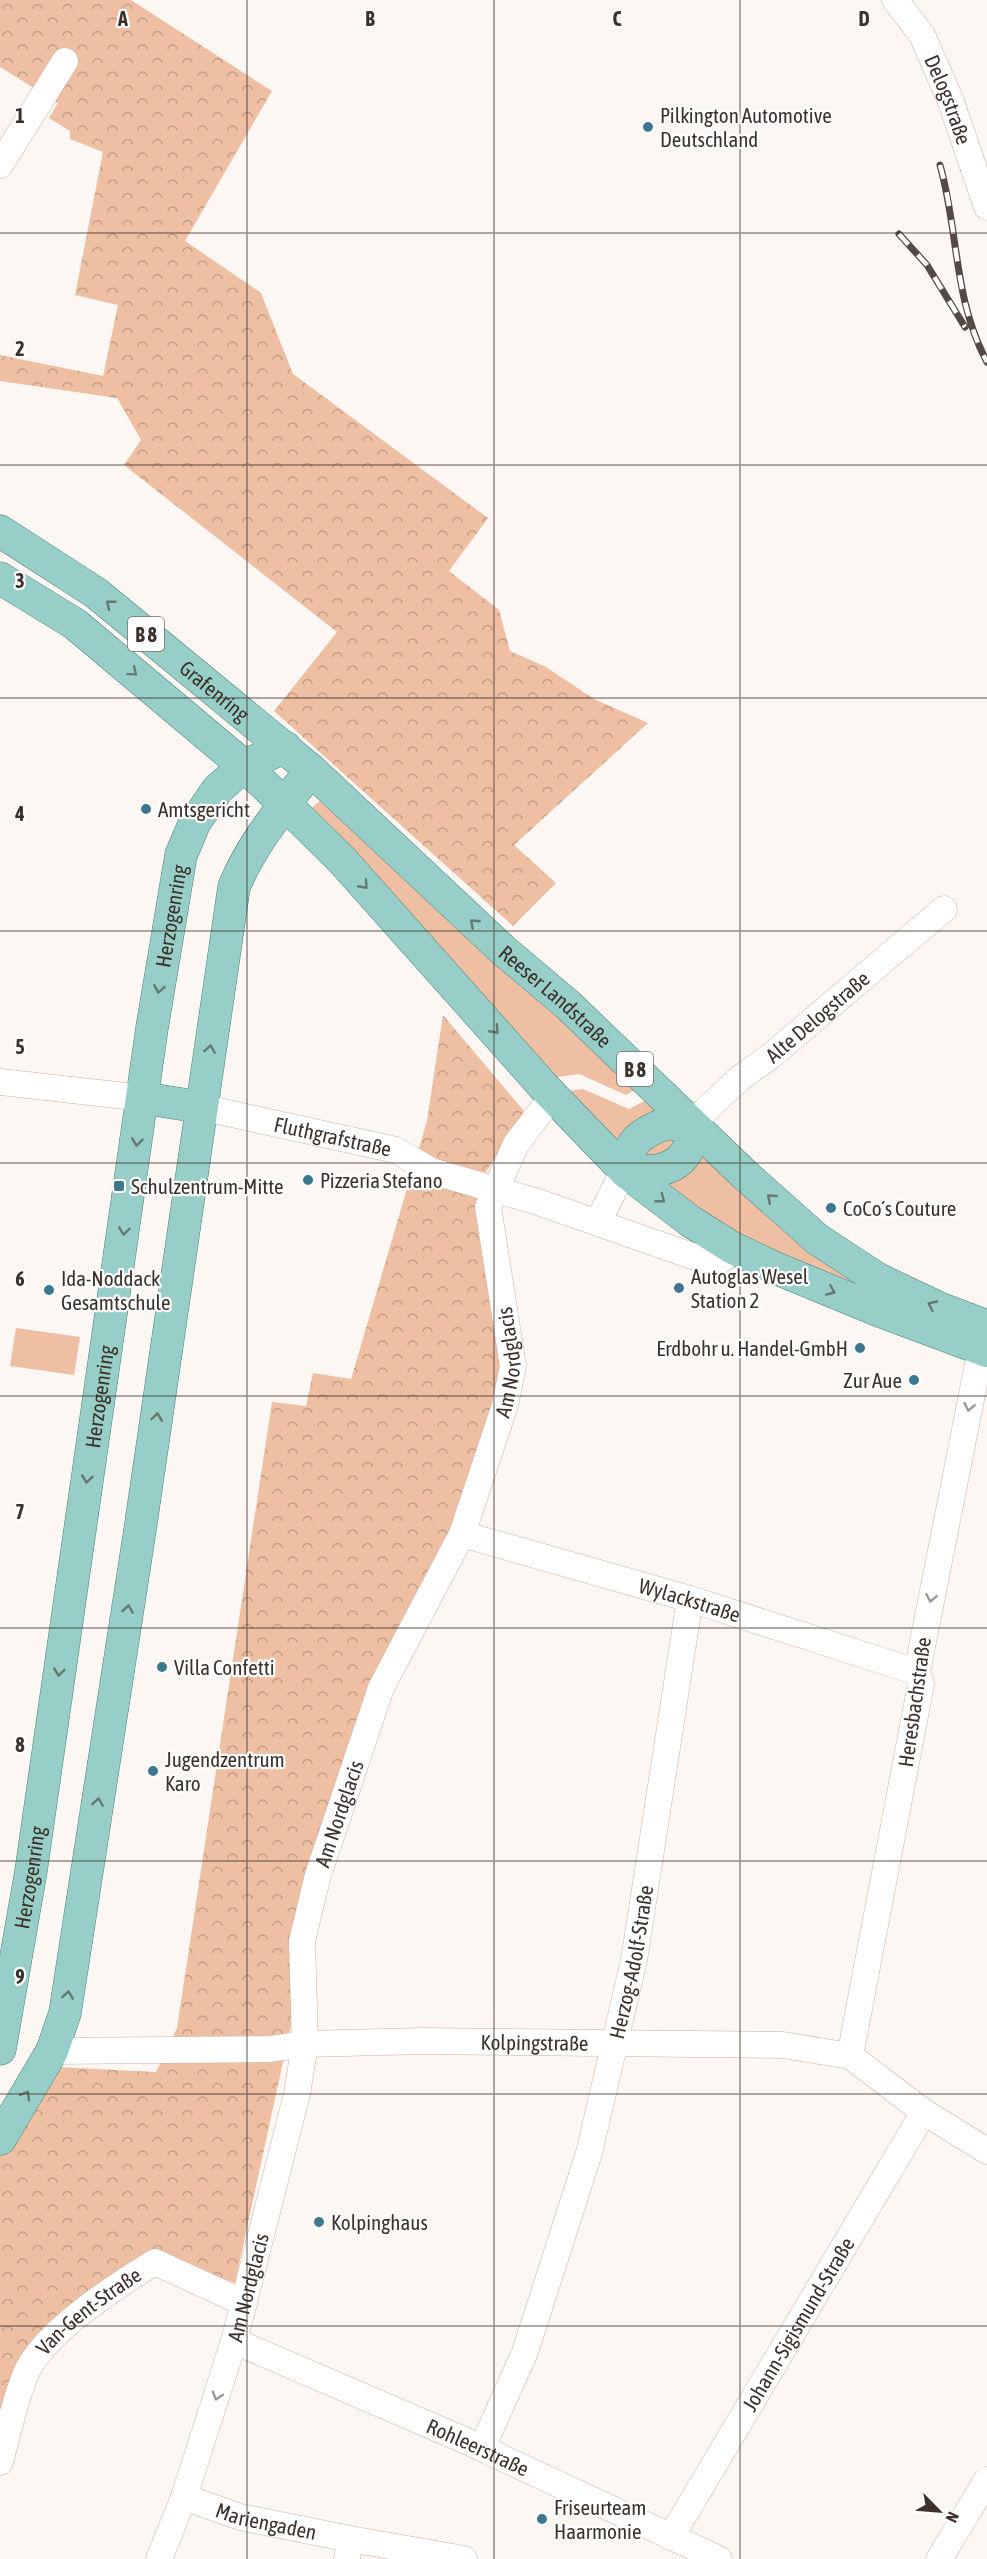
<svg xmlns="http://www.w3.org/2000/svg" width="987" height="2559" font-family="'Asap Condensed',sans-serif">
  <defs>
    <pattern id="forest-crowns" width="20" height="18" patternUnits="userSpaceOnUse" patternTransform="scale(1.5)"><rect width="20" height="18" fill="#eebfa3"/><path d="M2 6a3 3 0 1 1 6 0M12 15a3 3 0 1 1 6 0" fill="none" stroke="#c29c85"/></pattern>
  </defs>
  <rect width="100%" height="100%" fill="#fdf7f4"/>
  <path fill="#eebfa3" d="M323,798L640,1087L626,1095L579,1074L552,1078L309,810Z
    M583,1089L629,1109L650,1098L664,1110L617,1149L562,1092Z
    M670,1135L680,1143L648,1161L641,1151Z
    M705,1148L888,1303L764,1252L658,1182Z
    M16,1328L80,1337L74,1375L10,1366Z"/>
  <path fill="url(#forest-crowns)" d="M0,0H131L272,91L185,241L261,293L293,374L488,518L449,571L499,610L510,651L546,667L594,699L648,723L514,845L556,883L513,926L274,711L337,632L124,465L141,440L117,398L0,381V355L103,376L118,305L75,295L103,152L70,139V131L49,118L58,103L0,67Z
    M443,1015L524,1111L483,1177L477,1201L498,1327L500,1377L492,1423L293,1941L291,2025L235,2283L155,2254L67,2319L0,2446V2156L57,2067L156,2072L177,2028L272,1402L306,1406L313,1373L351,1379L427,1121Z"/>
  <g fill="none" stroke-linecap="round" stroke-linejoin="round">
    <defs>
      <g id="minor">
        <path id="s1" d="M895,0L922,35L950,99L987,207"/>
        <path d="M0,165L65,61"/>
        <path d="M0,1082L143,1098"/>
        <path id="s2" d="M200,1107L396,1150L431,1171L538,1202L715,1264L724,1258"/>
        <path id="s3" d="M691,1124L739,1079L772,1055L944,909"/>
        <path d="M598,1222L619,1180L626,1172"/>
        <path id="s4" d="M462,1534L690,1599L917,1672"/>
        <path id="s5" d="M52,2051L270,2049L305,2044L422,2041L783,2045L850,2056L924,2112L987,2151"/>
        <path d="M850,2056L921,1684L917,1672L981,1349"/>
        <path id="s6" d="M234,2341L464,2440L719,2559"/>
        <path id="s7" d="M482,2448L525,2352L589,2153L634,1960L690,1599"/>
        <path id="s8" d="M0,2462C7,2436 17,2391 28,2369C49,2329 116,2286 155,2262L244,2303"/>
        <path id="s9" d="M184,2497L240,2517L350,2539L347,2559"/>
        <path id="s10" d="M671,2537L924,2112"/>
        <path d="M350,2539L464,2559"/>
        <path id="s11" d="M159,2559L184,2497L234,2341L297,2094L305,2044L302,1941L318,1875L381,1688L462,1534L505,1405L513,1366L488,1207L516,1144L542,1110L555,1098"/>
        <path d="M939,2559L987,2480"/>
      </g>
      <g id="major">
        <path id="s12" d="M0,531L96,593L311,770L503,950L567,1004L744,1174L817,1239L878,1279L939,1308L987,1326"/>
        <path d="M0,578L75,624L244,766L285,804L342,860L544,1087L626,1172L690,1221L731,1247L773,1267L877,1310L987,1351"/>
        <path d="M143,1098L200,1107"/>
        <path d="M664,1124H691C691,1131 692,1141 689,1147C678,1173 649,1172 626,1172C628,1143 637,1135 664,1124Z"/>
        <path id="s13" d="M0,2049L31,1871L152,1028L181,855L195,822L218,789L244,766L285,747"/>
        <path d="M0,2139L52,2051L65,2013L140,1530L234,887C252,843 282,808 311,770"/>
      </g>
    </defs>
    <use href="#minor" stroke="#cbb2a2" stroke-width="27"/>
    <use href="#major" stroke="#4a837a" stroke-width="33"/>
    <use href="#minor" stroke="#fff" stroke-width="26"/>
    <use href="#major" stroke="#97cfc8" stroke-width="32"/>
    <defs>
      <path id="rail" d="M940,165C959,233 953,298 987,362
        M899,234L927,265L965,327"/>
    </defs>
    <use href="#rail" stroke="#544944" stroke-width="7"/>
    <use href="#rail" stroke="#fff" stroke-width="4.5" stroke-dasharray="14" stroke-linecap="butt"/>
  </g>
  <defs><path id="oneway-chevron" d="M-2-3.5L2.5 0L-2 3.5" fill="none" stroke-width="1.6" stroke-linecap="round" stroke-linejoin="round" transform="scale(1.5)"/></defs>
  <g stroke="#657872">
    <use href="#oneway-chevron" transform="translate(110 604) rotate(-141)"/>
    <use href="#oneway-chevron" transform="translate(133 672) rotate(40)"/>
    <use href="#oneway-chevron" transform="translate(364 885) rotate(48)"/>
    <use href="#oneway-chevron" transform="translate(474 923) rotate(-137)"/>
    <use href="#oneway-chevron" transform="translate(159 989) rotate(100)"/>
    <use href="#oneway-chevron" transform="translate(495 1030) rotate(48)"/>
    <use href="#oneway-chevron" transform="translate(210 1049) rotate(-81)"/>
    <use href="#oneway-chevron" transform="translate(137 1142) rotate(97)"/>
    <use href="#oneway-chevron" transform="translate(771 1198) rotate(-139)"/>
    <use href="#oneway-chevron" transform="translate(661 1199) rotate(38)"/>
    <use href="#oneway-chevron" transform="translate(124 1231) rotate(98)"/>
    <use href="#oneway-chevron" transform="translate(831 1291) rotate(23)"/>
    <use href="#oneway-chevron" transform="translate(932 1305) rotate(-155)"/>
    <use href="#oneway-chevron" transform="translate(157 1417) rotate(-82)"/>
    <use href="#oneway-chevron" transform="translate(87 1479) rotate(98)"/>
    <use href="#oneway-chevron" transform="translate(128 1609) rotate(-81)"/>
    <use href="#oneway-chevron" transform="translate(59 1672) rotate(98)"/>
    <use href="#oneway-chevron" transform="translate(98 1802) rotate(-81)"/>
    <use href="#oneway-chevron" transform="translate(68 1995) rotate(-81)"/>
    <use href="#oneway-chevron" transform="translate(26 2095) rotate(-59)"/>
  </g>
  <g stroke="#9e9895">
    <use href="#oneway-chevron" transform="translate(969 1407) rotate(101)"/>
    <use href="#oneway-chevron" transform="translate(931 1598) rotate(101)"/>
    <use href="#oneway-chevron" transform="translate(217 2396) rotate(107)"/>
  </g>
  <path fill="none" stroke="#3c312b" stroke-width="1.5" stroke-opacity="0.55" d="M247,0V2559M494,0V2559M740,0V2559M0,233H987M0,465H987M0,698H987M0,931H987M0,1163H987M0,1396H987M0,1628H987M0,1861H987M0,2094H987M0,2326H987"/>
  <g fill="#3d7790" stroke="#fff" stroke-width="2">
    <circle cx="648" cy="127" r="6"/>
    <circle cx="146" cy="809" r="6"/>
    <circle cx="308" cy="1180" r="6"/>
    <rect x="113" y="1180" width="12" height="12" rx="3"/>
    <circle cx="831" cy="1208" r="6"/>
    <circle cx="679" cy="1288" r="6"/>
    <circle cx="49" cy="1290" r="6"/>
    <circle cx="860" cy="1348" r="6"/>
    <circle cx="914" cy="1380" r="6"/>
    <circle cx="162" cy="1667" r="6"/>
    <circle cx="153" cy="1771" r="6"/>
    <circle cx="319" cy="2222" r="6"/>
    <circle cx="542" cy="2519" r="6"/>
  </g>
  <g text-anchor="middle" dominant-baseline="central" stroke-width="4.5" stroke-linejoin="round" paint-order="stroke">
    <g fill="#fff" stroke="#766f6b" stroke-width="1.5">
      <rect x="128" y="617" width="36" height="34" rx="4.5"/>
      <rect x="617" y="1052" width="36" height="34" rx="4.5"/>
    </g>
    <g font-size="20" font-weight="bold" fill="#3c312b">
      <text x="146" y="634">B 8</text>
      <text x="635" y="1069">B 8</text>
    </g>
    <g font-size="21" fill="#3c312b" stroke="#fff">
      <text stroke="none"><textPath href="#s1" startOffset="114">Delogstraße</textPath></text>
      <text stroke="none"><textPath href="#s12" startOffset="268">Grafenring</textPath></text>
      <text stroke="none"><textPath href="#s13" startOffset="1146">Herzogenring</textPath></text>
      <text stroke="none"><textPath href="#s12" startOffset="726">Reeser Landstraße</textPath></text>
      <text stroke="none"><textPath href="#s3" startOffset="166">Alte Delogstraße</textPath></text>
      <text stroke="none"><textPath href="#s2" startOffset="136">Fluthgrafstraße</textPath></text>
      <text stroke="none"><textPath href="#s11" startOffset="1258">Am Nordglacis</textPath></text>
      <text stroke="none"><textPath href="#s13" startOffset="660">Herzogenring</textPath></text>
      <text stroke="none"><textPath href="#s4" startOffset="237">Wylackstraße</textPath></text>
      <text transform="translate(914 1702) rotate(-82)">Heresbachstraße</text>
      <text stroke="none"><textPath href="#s11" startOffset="772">Am Nordglacis</textPath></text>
      <text stroke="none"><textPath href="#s13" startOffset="174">Herzogenring</textPath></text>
      <text stroke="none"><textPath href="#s7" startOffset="510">Herzog-Adolf-Straße</textPath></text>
      <text stroke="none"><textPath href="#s5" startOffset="483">Kolpingstraße</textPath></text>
      <text stroke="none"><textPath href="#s11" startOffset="286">Am Nordglacis</textPath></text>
      <text stroke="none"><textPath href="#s8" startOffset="182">Van-Gent-Straße</textPath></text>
      <text stroke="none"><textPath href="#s10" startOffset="248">Johann-Sigismund-Straße</textPath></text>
      <text stroke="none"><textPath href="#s6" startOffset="266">Rohleerstraße</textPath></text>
      <text stroke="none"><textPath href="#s9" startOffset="86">Mariengaden</textPath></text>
    </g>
    <g font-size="21" fill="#3c312b" stroke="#fff" text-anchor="start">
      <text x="660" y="115">Pilkington Automotive<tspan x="660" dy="24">Deutschland</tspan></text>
      <text x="158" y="809">Amtsgericht</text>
      <text x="320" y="1180">Pizzeria Stefano</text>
      <text x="131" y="1186">Schulzentrum-Mitte</text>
      <text x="843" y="1208">CoCo´s Couture</text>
      <text x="691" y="1276">Autoglas Wesel<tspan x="691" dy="24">Station 2</tspan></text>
      <text x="61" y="1278">Ida-Noddack<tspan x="61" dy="24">Gesamtschule</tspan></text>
      <text x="848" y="1348" text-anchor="end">Erdbohr u. Handel-GmbH</text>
      <text x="902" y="1380" text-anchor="end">Zur Aue</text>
      <text x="174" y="1667">Villa Confetti</text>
      <text x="165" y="1759">Jugendzentrum<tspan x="165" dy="24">Karo</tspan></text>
      <text x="331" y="2222">Kolpinghaus</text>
      <text x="554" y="2507">Friseurteam<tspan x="554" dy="24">Haarmonie</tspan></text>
    </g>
  </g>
  <g font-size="20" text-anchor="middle" font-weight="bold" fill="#3c312b" stroke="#fff" stroke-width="4.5" stroke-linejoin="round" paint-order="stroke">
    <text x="123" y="26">A</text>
    <text x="370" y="26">B</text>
    <text x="617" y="26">C</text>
    <text x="864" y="26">D</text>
    <text x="20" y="123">1</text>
    <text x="20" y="356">2</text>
    <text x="20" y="588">3</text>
    <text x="20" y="821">4</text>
    <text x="20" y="1054">5</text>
    <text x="20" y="1286">6</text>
    <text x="20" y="1519">7</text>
    <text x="20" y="1752">8</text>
    <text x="20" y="1984">9</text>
  </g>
  <g transform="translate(939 2511) rotate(115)" stroke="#ffffff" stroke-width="4.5" paint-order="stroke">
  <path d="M0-4.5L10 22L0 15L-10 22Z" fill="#3c312b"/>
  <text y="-9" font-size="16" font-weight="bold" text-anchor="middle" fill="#3c312b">N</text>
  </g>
</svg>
